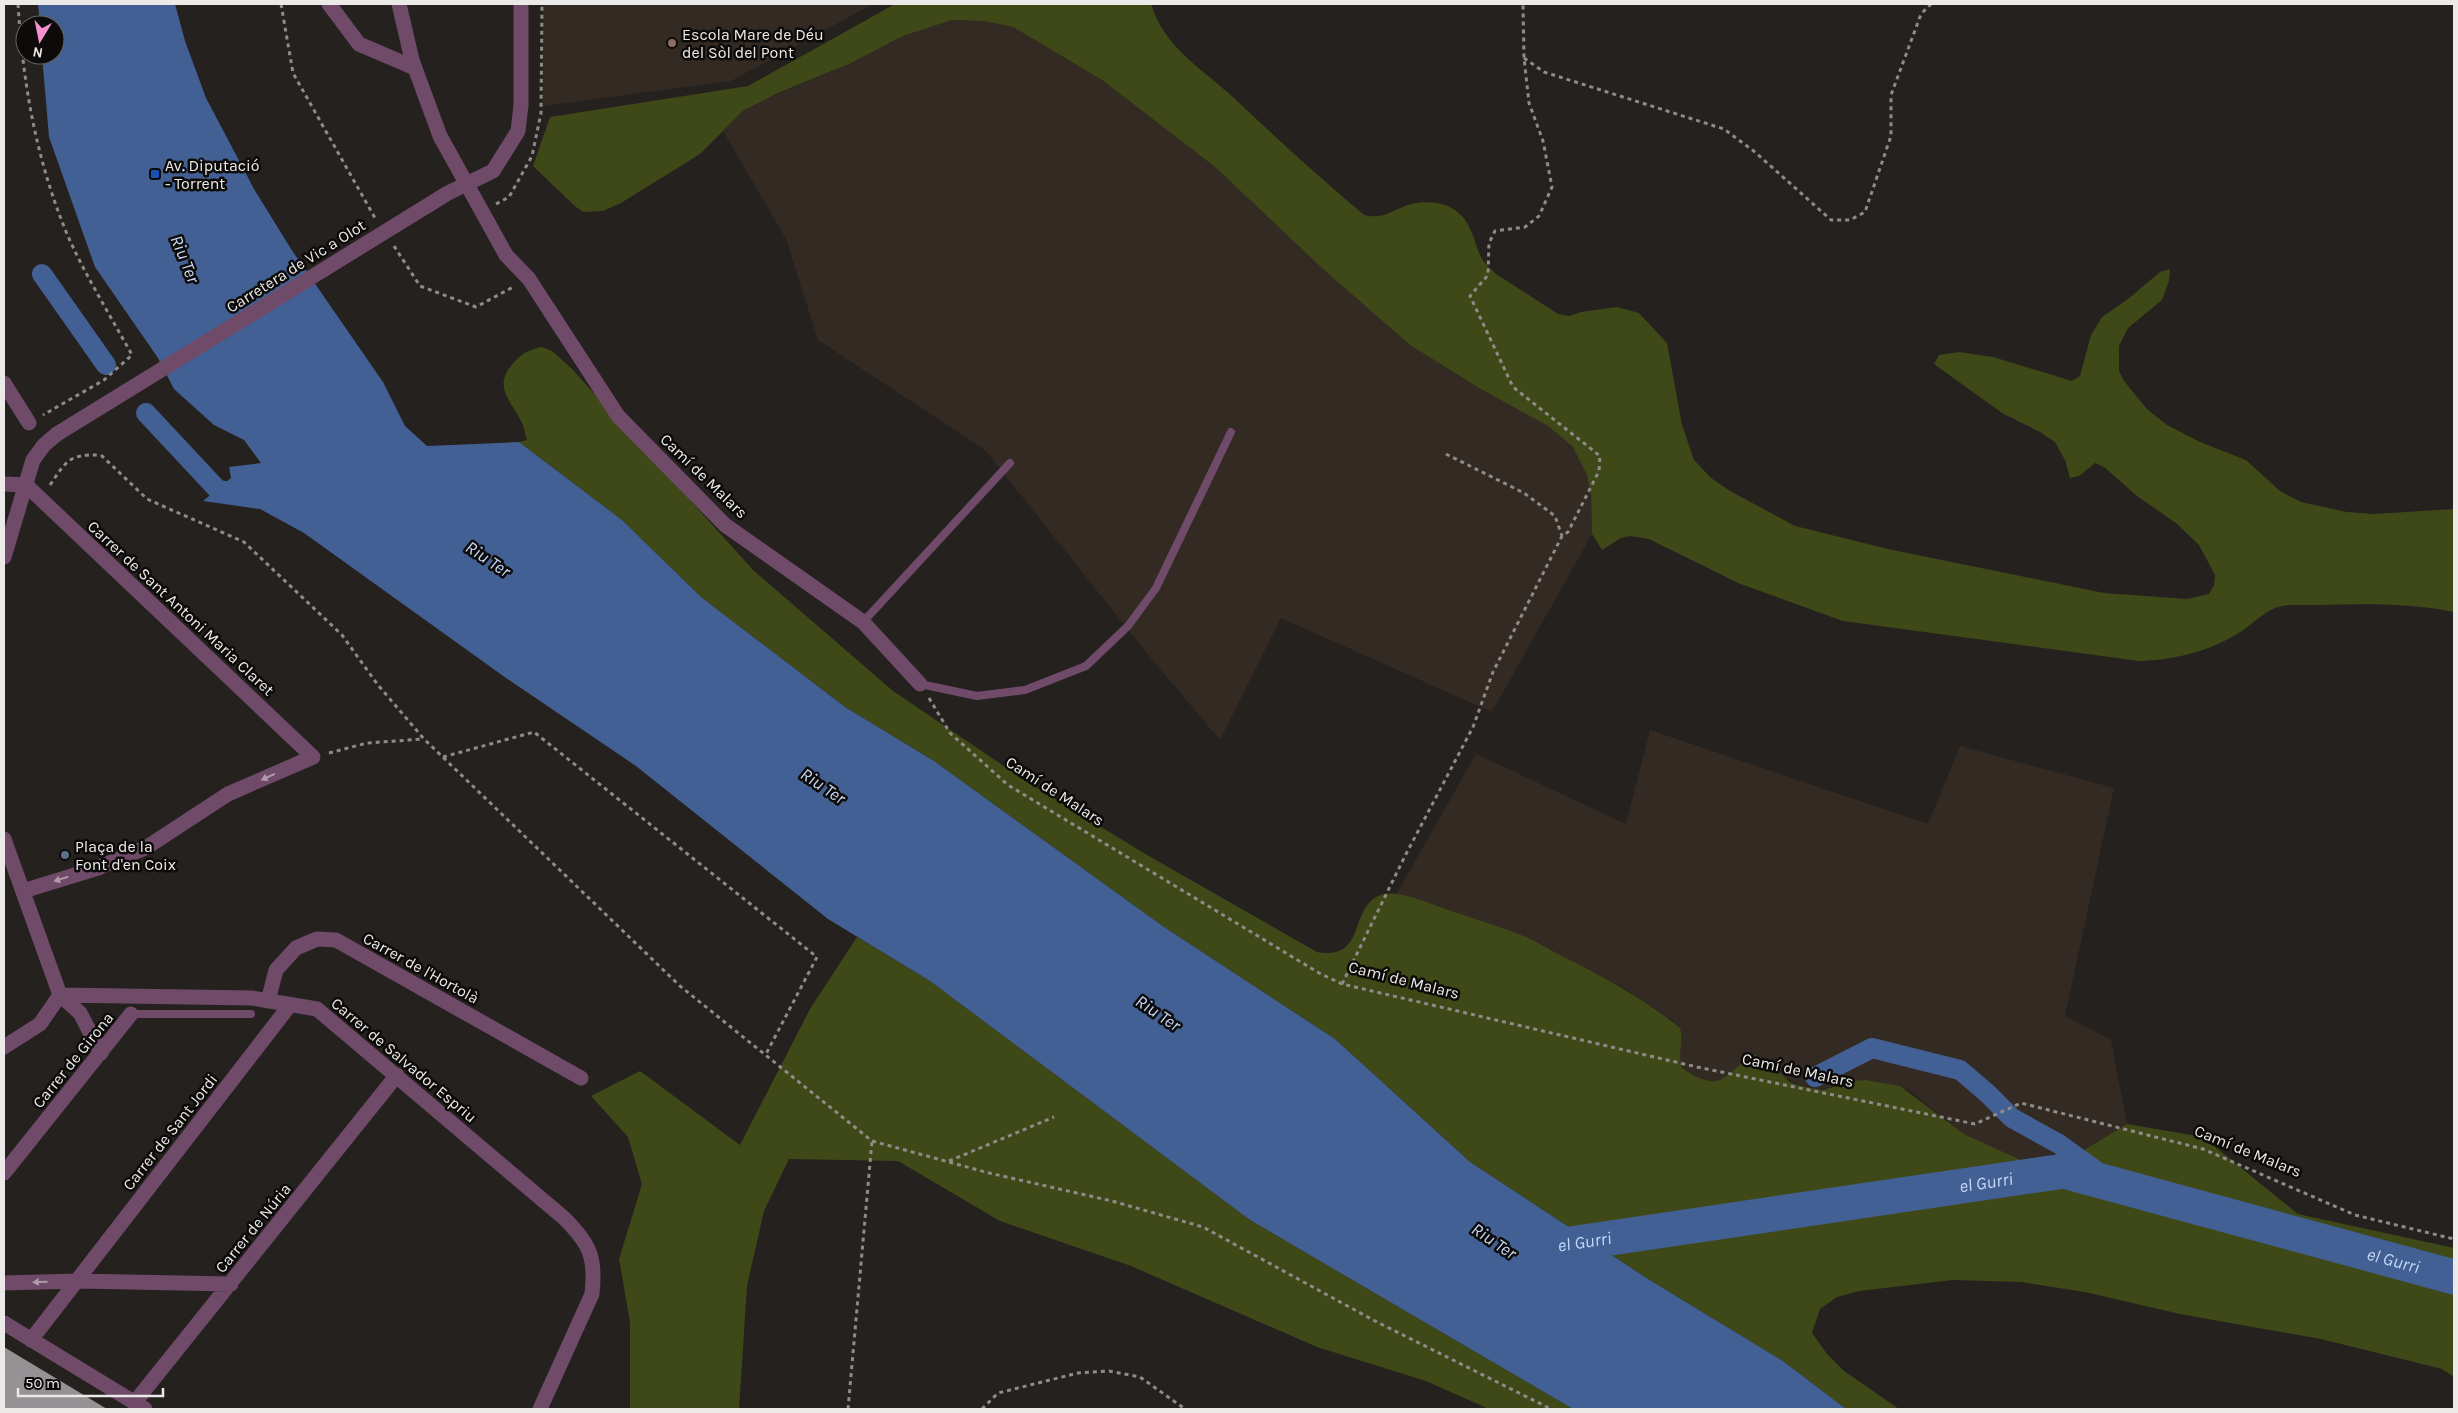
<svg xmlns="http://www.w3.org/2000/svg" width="2458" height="1413" font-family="Karla,sans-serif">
  <rect width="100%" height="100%" fill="#25211f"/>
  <path fill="#332a24" d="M543,4H873L731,81L543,106Z
    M952,20L984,21L1013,27L1102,80L1215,167L1324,270L1410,345L1479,388L1548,426L1573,447L1579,456L1590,483L1592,534L1492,712L1281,618L1220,740L1149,656L985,450L818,340L786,239L723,131L744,110L760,101L838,69L903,36Z
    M1650,730L1928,824L1960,746L2114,788L2065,1016L2111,1040L2127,1124L2084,1150L2034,1166L1964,1134L1909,1090L1877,1082L1854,1081L1823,1090L1800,1086L1781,1075L1765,1059L1739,1067L1723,1080L1712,1082L1702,1080L1682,1068L1678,1058L1680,1048L1673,1021L1627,990L1527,938L1408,896L1396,895L1476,754L1626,824Z"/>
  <path fill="#3f4817" d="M895,4H1151C1164,47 1201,68 1233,97C1276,138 1319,177 1364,215C1385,220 1393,209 1411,204C1428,200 1449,202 1461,215C1473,228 1474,242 1481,257C1484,263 1491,269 1496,274L1558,314L1569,316L1581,312L1617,307L1639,313L1667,343L1682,425L1694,460L1711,478L1730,491L1795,526L1888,549L2104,593L2187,599L2209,594L2214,585L2215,575L2199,545L2176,523L2137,496L2104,467L2095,463L2079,476L2070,478L2065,460L2055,442L2040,432L2002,413L1934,364L1939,355L1959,352L1993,357L2072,381L2080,376L2091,335L2102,317L2128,299L2160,272L2170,269L2169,281L2162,300L2128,328L2119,346V371L2124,381L2147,409L2167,425L2200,442L2246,460L2280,491L2301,502L2347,512L2374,514L2454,509V612C2408,603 2363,604 2317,605C2304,606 2288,603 2275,608C2261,614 2251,626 2237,634C2208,652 2172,660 2139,661L1843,621L1738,583L1649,539L1630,536L1621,538L1602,550L1592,534L1591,495L1587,475L1573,447L1548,426L1479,388L1410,345L1324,270L1215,167L1102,80L1013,27L984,21L952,20L903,36L849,64L778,93L744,110L700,154L621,203L603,211L584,212L576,207L533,166L550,117L748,86Z
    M542,347L552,351L572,369L753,570L893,691L1029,783L1147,855L1317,952C1368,961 1348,906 1381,895C1397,889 1428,903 1443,908C1471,918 1500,926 1526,937C1541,944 1555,953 1570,960C1609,980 1646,1000 1680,1028C1684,1042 1677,1054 1682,1068C1725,1097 1722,1072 1755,1055L1765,1059L1790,1082L1800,1086L1823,1090L1854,1081L1865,1080L1900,1086L1964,1134L2034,1166L2084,1150L2127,1124L2203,1137L2298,1214L2454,1248V1377L2442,1369L2321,1339L2180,1314L2085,1292L2021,1282L1953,1280L1859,1291L1837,1297L1820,1309L1812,1333L1827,1354L1844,1371L1899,1409H1846L1783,1361L1648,1279L1470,1162L1335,1039L1164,927L934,761L845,707L701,597L622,520L519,442L527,440C525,434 524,426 521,421C509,398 492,386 515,361C523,353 530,349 542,347Z
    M857,937L930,981L1250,1220L1573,1409H1489L1426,1381L1317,1347L1131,1266L1000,1221L898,1161L789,1159L764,1211L747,1286L739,1409H630V1322L619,1259L642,1184L628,1137L591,1096L640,1071L740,1145L810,1009Z"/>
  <path fill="#436094" d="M38,4H175L185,41L206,98L254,189L291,249L383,382L405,426L427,446L519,442L622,520L701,597L845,707L934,761L1164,927L1335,1039L1470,1162L1648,1279L1783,1361L1846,1409H1573L1250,1220L930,981L828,919L636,766L506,678L304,533L260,509L203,501L231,478L229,467L261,463L244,440L214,425L174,389L158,358L95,267L49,137L42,55H55V25H40Z"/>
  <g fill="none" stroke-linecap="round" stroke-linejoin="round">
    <path stroke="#436094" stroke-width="20" d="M42,274L106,365
      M146,413L218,490L244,494
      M1815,1077L1872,1048L1960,1070L1987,1093L2012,1118L2059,1144L2116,1185"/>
    <path stroke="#436094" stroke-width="35" id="s1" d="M1543,1248L2064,1171L2454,1277"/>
  </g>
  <path fill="#959195" d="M4,1347L107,1409H4Z"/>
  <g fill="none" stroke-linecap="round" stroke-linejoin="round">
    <path stroke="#8e8b89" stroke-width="3" stroke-dasharray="4 4" stroke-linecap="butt" d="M18,4C23,84 36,159 67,234C85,275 110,315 132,355L104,380L43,415
      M281,4L293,73L375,218
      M1524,58L1544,72L1724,129L1755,152L1831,220H1850L1865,212L1891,136V95L1921,14L1931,4
      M496,204L509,197L532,156L541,113L542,4
      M394,246L420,286L476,307L515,286
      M1446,454L1524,493L1555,516L1562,536
      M50,485C67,460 69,454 101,455L147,499L244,542L342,635L378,685L424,739L680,986L872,1141L989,1173L1112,1201L1203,1227L1375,1321L1551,1409
      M929,698L950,733L1008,785L1319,973L1342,984L1697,1067L1975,1124L2021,1103L2203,1149L2355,1215L2454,1239
      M329,753L367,743L423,739
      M443,757L534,732L817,957L766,1054
      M1342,984L1405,856L1473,727L1493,672L1562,536L1568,532L1599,471L1600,456L1513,387L1470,296L1488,275L1489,243L1495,231L1525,227L1539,216L1552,187L1543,141L1529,103L1524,58L1523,4
      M949,1161L1054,1117
      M848,1409L872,1141
      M982,1409L998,1393L1078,1373L1109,1371L1140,1377L1185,1409"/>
    <path stroke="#6f4a69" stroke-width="8" d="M863,622L1010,463
      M920,684L977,696L1025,690L1086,666L1128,626L1156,588L1231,432
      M131,1014H251"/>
    <path stroke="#6f4a69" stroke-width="15" d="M329,4L359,44L415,68
      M399,4L412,60L440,136L506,255L529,279L618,416L725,525L863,622L920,684
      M4,383L29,423
      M4,484L26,485L313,757L228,794L147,847L98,868L23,891
      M4,839L60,995L80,1013L101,1053
      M60,995L252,998L317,1009L564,1218C590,1244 596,1257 592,1294L540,1409
      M268,1001L276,970L296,948L317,939L336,940L581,1078
      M4,1047L40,1024L60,995
      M4,1173L131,1014
      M4,1283L77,1281L231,1284
      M4,1323L145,1409
      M31,1340L290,1005
      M135,1402L397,1075"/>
    <path stroke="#6f4a69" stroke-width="15" d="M521,4V105
      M4,557L33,460L44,445L57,434"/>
    <path stroke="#6f4a69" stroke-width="15" d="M57,434L448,193L493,171L518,131L521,105"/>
  </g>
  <defs><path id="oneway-solid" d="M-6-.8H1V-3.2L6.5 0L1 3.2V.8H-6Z" transform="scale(1.25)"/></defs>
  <g fill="#ae9aa8">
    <use href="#oneway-solid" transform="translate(268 777) rotate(156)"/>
    <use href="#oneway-solid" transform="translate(61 879) rotate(163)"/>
    <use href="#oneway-solid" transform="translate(40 1282) rotate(178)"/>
  </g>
  <circle fill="#8d6e63" stroke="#0d0b0a" stroke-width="2" cx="672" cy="43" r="5"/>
  <rect fill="#1a4fb4" stroke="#0d0b0a" stroke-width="2" x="150" y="169" width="10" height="10" rx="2.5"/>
  <circle fill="#5c6f8a" stroke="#0d0b0a" stroke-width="2" cx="65" cy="855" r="5"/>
  <g text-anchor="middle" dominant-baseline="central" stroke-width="5" stroke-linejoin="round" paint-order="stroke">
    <g font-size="16" fill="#eceae8" stroke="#0d0b0a" text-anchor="start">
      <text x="682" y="34">Escola Mare de Déu<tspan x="682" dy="18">del Sòl del Pont</tspan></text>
      <text x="165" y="165">Av. Diputació<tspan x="165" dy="18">- Torrent</tspan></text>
      <text x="75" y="846">Plaça de la<tspan x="75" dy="18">Font d'en Coix</tspan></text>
    </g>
    <g font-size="16" fill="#eceae8" stroke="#0d0b0a">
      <text transform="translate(296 266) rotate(-32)">Carretera de Vic a Olot</text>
      <text transform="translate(704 476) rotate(44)">Camí de Malars</text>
      <text transform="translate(181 608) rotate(43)">Carrer de Sant Antoni Maria Claret</text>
      <text transform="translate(1055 791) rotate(33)">Camí de Malars</text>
      <text transform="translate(421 968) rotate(29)">Carrer de l'Hortolà</text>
      <text transform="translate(1404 980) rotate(14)">Camí de Malars</text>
      <text transform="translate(73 1060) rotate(-51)">Carrer de Girona</text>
      <text transform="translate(404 1060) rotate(40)">Carrer de Salvador Espriu</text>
      <text transform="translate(1798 1070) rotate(12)">Camí de Malars</text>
      <text transform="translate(170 1132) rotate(-52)">Carrer de Sant Jordi</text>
      <text transform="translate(2248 1151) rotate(22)">Camí de Malars</text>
      <text transform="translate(253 1228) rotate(-51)">Carrer de Núria</text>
    </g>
    <g font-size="18" font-style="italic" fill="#c6d8f8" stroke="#0d0b0a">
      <text transform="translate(185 259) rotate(68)">Riu Ter</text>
      <text transform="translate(488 559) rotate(34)">Riu Ter</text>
      <text transform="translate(823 786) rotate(34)">Riu Ter</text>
      <text transform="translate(1158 1013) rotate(34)">Riu Ter</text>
      <text stroke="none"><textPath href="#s1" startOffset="448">el Gurri</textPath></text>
      <text transform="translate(1494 1241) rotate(34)">Riu Ter</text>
      <text stroke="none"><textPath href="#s1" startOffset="42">el Gurri</textPath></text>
      <text stroke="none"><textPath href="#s1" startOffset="868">el Gurri</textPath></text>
    </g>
  </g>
  <rect width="2458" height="1413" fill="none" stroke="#eceae8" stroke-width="10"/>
  <g transform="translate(40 40) rotate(190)"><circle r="24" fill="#0d0b0a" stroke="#666463"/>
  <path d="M0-4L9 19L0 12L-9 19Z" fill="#f790ce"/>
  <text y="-8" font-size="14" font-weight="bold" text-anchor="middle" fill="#eceae8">N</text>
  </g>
  <path d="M18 1388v8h145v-8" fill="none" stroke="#eceae8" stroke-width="2.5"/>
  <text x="25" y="1388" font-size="15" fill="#eceae8" stroke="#0d0b0a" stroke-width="4" paint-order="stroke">50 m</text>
</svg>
